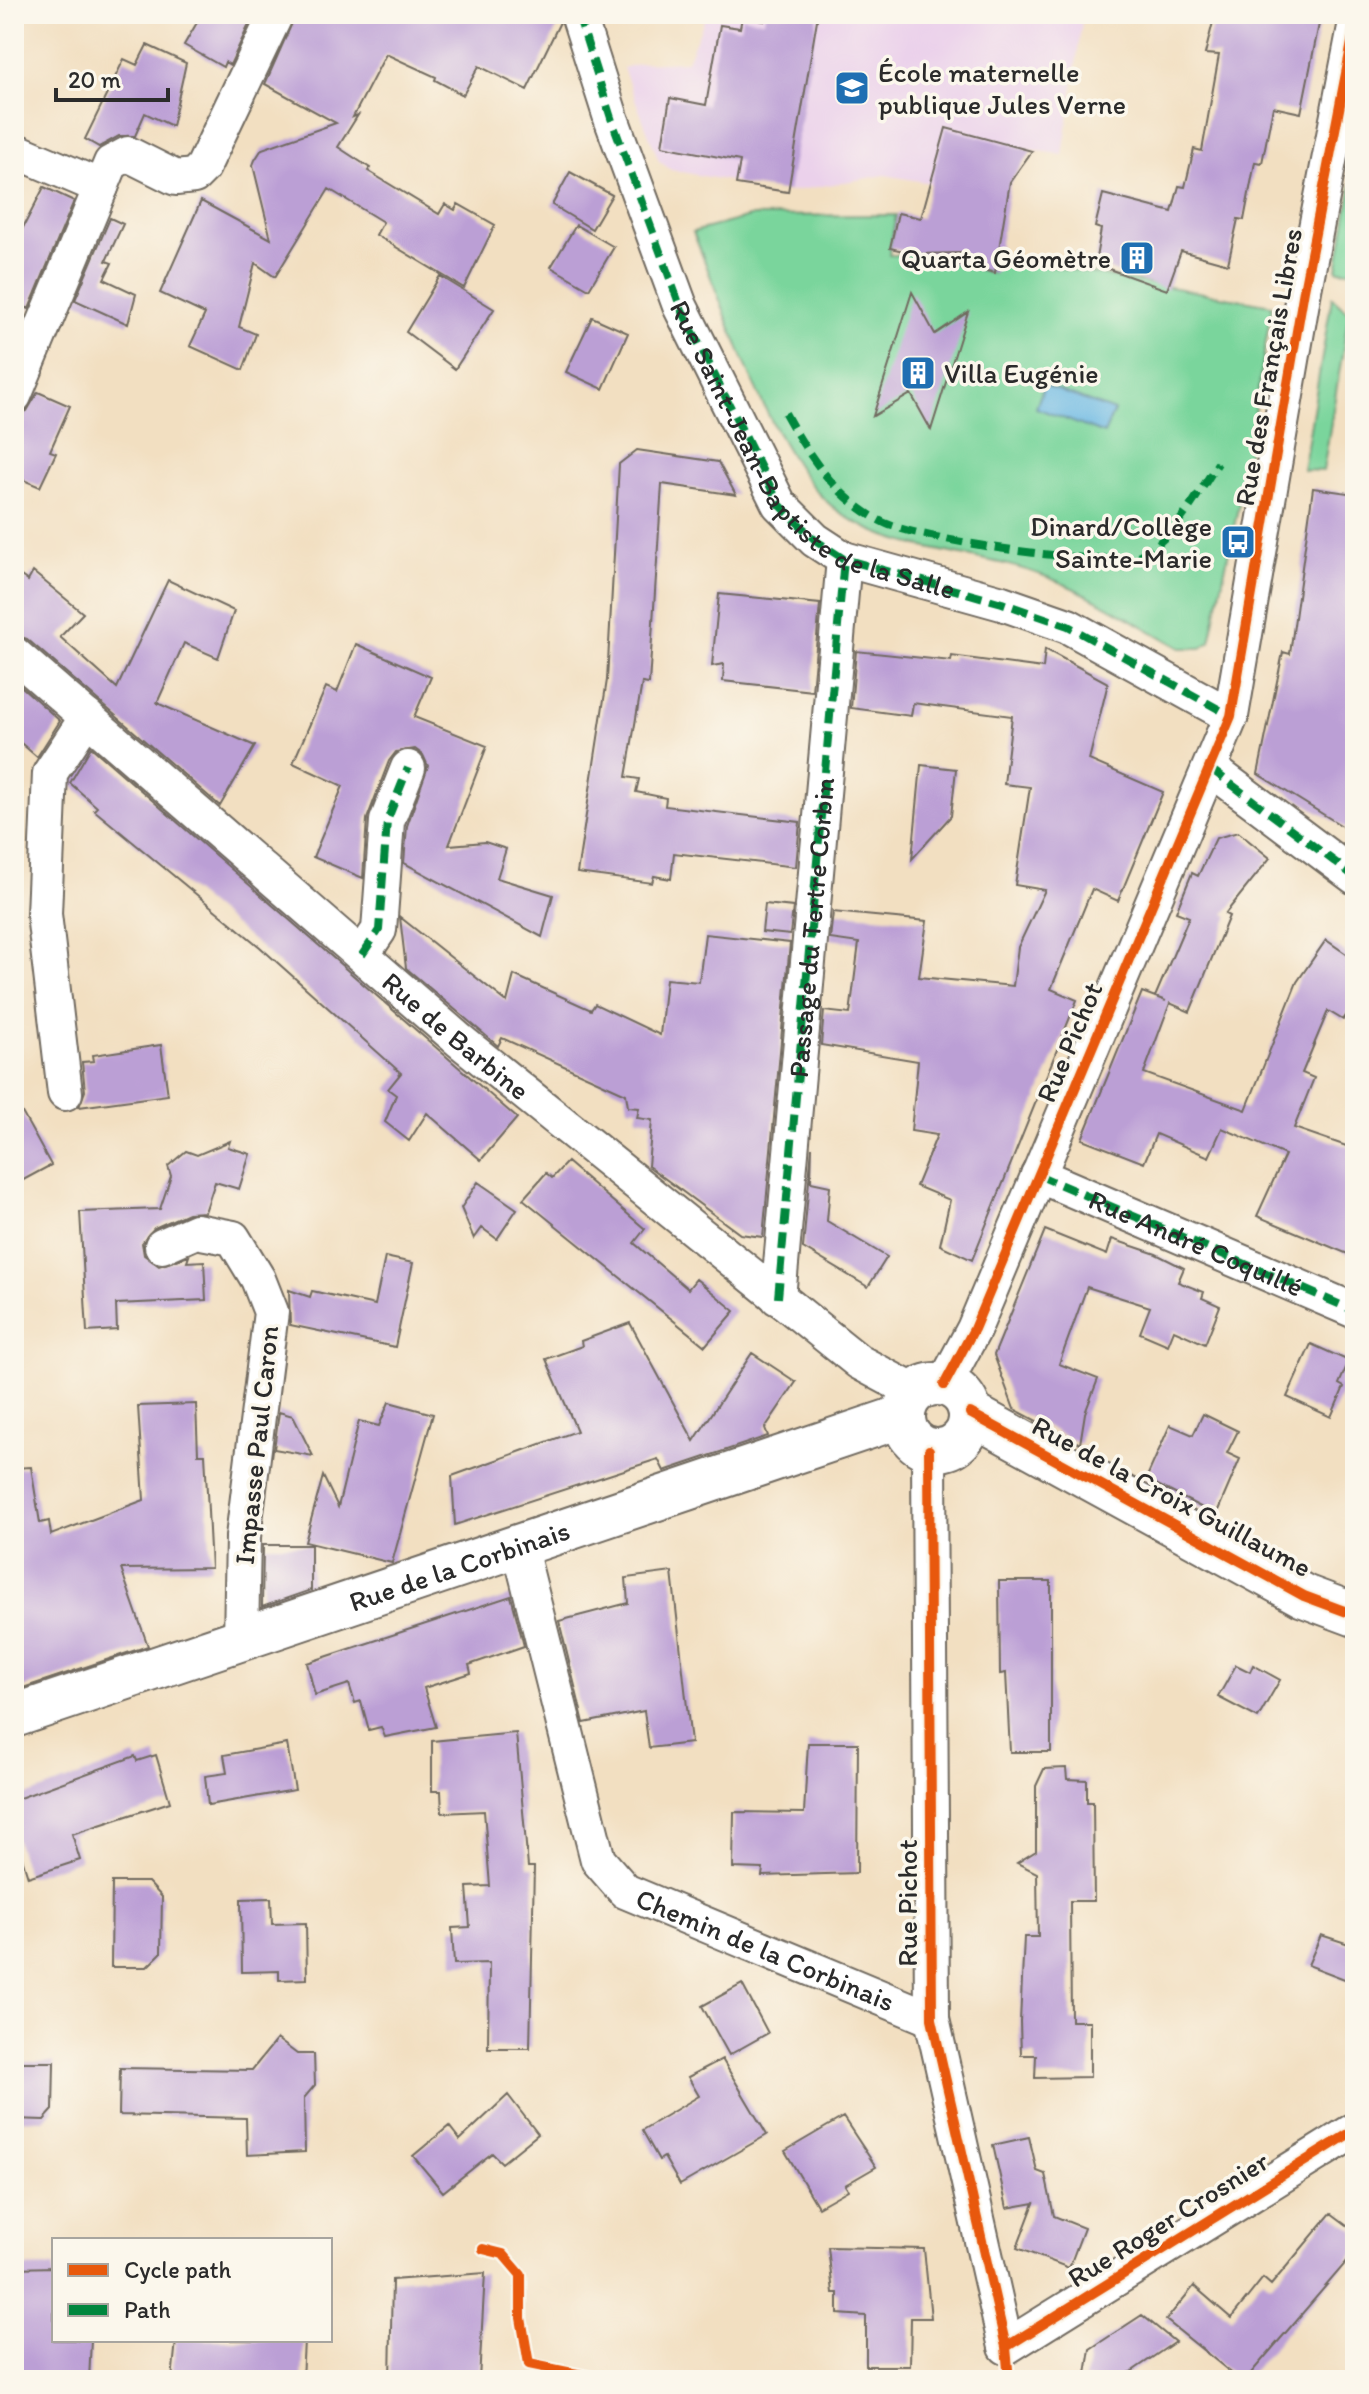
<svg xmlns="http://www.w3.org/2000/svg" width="1369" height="2394" font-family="Itim,sans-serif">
  <rect width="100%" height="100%" fill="#fbf7ec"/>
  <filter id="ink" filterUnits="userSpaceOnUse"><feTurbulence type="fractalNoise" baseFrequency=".0125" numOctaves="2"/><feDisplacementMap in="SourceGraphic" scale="16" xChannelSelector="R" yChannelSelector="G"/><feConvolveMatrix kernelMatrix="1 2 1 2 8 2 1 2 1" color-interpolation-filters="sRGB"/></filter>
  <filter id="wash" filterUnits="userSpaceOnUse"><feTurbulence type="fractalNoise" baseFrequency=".006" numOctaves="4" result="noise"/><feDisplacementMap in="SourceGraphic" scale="32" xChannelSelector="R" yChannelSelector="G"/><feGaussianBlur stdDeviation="1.8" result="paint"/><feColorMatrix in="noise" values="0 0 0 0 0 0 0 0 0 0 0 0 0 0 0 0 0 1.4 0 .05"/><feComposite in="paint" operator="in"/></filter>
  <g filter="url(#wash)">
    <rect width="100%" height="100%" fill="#f2dfc1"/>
    <path fill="#ebd1eb" d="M707,14H1083L1063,155L945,134L931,183L885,175L788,192L671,170L659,161L623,68L641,63L687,61Z"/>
    <path fill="#7ad59c" stroke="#528064" stroke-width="2" d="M1355,165V264L1353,271L1337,270Z
      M896,215L889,255H917L994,273L998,257L1272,305L1241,493L1210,642L1201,648H1181C1137,624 1094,595 1047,577C973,548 878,556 820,495C765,436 725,309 693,232L753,216Z
      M1332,297L1349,313L1323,471L1303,470Z"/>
    <path fill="#69b8e3" stroke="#4a7287" stroke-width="2" d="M1044,385L1114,411L1104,434L1036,408Z"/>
    <g id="blocks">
      <path fill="#bb9fd5" d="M202,14H254L230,65L225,62L223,67L184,45Z
        M296,14H559L560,22L527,90L479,66L463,95L435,80L436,77L386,54L353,117L358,115L338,147L370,168L368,171L439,214L445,204L455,210L458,204L495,225L464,288L376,235L383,222L329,189L275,277L255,263L239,327L256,334L243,370L190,346L205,314L160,293L201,201L271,239L253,165L255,160L262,149L336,123L265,84Z
        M765,14H818L788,192L736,184L740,161L662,146L670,98L706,105L720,25L740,28L742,17L764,21Z
        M1215,14H1321L1301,113L1273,107L1262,163L1255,162L1244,220L1238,219L1228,264L1181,251L1167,290L1095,264L1101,229L1095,227L1103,194L1172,212L1179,186L1185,187L1194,149L1202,151L1219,55L1205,54Z
        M147,45L186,63L172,126L145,113L135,136H119L99,147L85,139L124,59L137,65Z
        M946,128L1032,151L1010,182L995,273L950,262L961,253L917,254L890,248L898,213L921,218Z
        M570,172L612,195L592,229L552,205Z
        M44,187L74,201L29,309L14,301V245Z
        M110,218L123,224L106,261L112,263L104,279L136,294L128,324L75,300Z
        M576,225L614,247L589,289L551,267Z
        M440,276L494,309L455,369L406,332Z
        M912,292L935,334L968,312L931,430L911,394L873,416Z
        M592,317L628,333L603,389L566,372Z
        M38,392L70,406L50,451L56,453L40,487L14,476V416L27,411Z
        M637,450L718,462L736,495L662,484L649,684L642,683L626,777L639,779L636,792L666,798L665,806L800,822L796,867L674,853L671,879L654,876L652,883L577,873L607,680L619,464Z
        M1313,488L1355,494V598L1348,663L1355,664V834L1258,774L1283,652L1290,654Z
        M14,571L28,581L33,572L83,613L60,637L117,688L168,580L234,611L218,658L184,643L157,703L255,746L220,806L27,639L14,635Z
        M719,594L820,604L812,691L723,681L724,664L712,666Z
        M356,644L431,677L414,717L487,746L449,845L485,842L506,849L497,878L553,895L542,937L404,863L407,826L428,766L423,755L415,749L396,752L389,761L367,819L363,878L313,857L343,786L293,763L326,687L337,692Z
        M1045,649L1108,683L1089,760L1163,792L1118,901L1092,889L1051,989L1077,1000L972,1260L940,1245L950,1200L916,1186L937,1135L911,1131L918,1061L821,1045L824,1011L850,1014L859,943L830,939L833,912L927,921L919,977L1013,986L1018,947L1045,890L1015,885L1030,787L1004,784L1012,716L913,703L911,716L851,708L856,651L951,661L952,656L1043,668Z
        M14,680L60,721L37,757L14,737Z
        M91,747L517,1118L481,1160L427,1113L409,1141L385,1122L396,1095L388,1089L401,1073L260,947L94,810L97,807L70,783Z
        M921,765L956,769L951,816L912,859Z
        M1238,832L1270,858L1225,914L1229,916L1190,1012L1170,1003L1144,1073L1246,1110L1297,982L1326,940L1355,960V1002L1343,1020L1328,1011L1302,1073L1314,1078L1294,1128L1355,1149V1257L1257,1216L1285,1155L1222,1128L1209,1157L1156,1134L1144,1163L1082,1139L1142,992L1166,1001L1155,997L1189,917L1176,912L1192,873L1198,876L1216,838Z
        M765,904L793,907L790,935L762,932Z
        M400,917L507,1002L514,975L591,1010L595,1004L660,1035L666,979L699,982L705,934L790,943L763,1237L740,1234L648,1166L652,1120L637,1118L639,1108L628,1107L626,1094L502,1038L498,1046L406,968Z
        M161,1045L168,1095L79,1107L85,1091L82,1062L94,1061L93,1055Z
        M14,1098L51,1165L14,1185Z
        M230,1141L228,1147L250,1154L239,1189L215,1182L205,1212L188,1213L154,1228L142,1243L144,1255L159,1266L189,1256L187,1262L204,1261L206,1300L116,1304L117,1330L87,1332L80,1212L160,1209L171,1176L168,1166L186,1151L197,1155Z
        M812,1147L811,1182L830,1186L827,1221L887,1257L868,1287L803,1248Z
        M567,1162L645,1229L634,1243L688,1289L696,1279L735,1311L705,1346L523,1199L546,1173L552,1178Z
        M478,1182L517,1209L497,1239L482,1228L474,1239L461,1208Z
        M1045,1230L1107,1255L1112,1239L1156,1254L1184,1268L1178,1282L1204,1292L1202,1298L1220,1306L1205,1344L1174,1330L1168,1345L1140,1333L1150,1307L1087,1287L1059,1364L1098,1379L1085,1413L1080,1444L1014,1409L994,1355Z
        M385,1257L413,1263L395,1347L290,1325L289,1290L310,1297L312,1291L375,1305Z
        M630,1323L694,1441L752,1353L796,1382L765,1428L768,1436L664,1471L658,1459L455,1525L452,1476L577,1431L546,1359L582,1346L581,1341Z
        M1311,1344L1349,1361L1339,1384L1344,1387L1331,1417L1287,1397Z
        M389,1402L433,1414L392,1563L305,1542L323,1476L338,1507L359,1421L379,1426Z
        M196,1404L198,1454H205L211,1568L121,1569L148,1646L14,1691V1468L31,1467L40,1523L49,1521L51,1535L144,1500L138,1406Z
        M279,1412L293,1416L313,1456L274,1449Z
        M1203,1414L1238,1431L1227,1453L1240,1459L1216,1515L1146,1479L1170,1425L1193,1435Z
        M263,1545H311V1590L262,1607Z
        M672,1572L691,1743L649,1748L644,1711L584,1723L559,1621L628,1603L626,1578Z
        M999,1581H1051V1752H1010L1006,1673L1000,1674Z
        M511,1596L524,1646L469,1665L471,1673L424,1688L436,1727L385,1737L381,1727L369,1730L361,1701L355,1703L349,1684L315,1695L307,1663Z
        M1236,1665L1250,1672L1253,1665L1280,1680L1258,1718L1218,1697Z
        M516,1733L528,1867H534L530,2048H488L489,1963L454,1964L452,1928L470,1927L467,1887L490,1886L484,1811L442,1813L441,1791H432V1741Z
        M808,1743H858L857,1873L762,1876L763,1869L733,1868L734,1812L804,1813Z
        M287,1744L295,1790L208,1805L205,1776L227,1773L224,1755Z
        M156,1755L170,1802L72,1834L80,1860L28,1877L14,1832V1800L135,1756L137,1761Z
        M1066,1768L1067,1779L1087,1780V1802H1093L1094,1901H1070L1071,2021H1090V2077L1035,2078L1036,2055H1021L1020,2022L1024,1937H1038L1037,1873L1017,1863L1036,1851V1786L1044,1769Z
        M112,1882H148L162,1897L161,1953L147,1967H111Z
        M271,1898L272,1924L306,1923L307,1979L279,1980V1971L242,1972L241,1899Z
        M1321,1935L1355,1946V1983L1308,1965Z
        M742,1984L768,2033L729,2055L702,2006Z
        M277,2039L297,2054H314L315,2085L304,2098L305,2152L247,2155L246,2118L119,2115L120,2068L252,2070Z
        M722,2059L767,2135L680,2185L664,2157L659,2160L642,2130L699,2096L688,2077Z
        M14,2062H54L53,2110L44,2120L14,2119Z
        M508,2095L538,2134L502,2163L492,2153L443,2192L413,2156L449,2126L460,2140Z
        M843,2117L876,2167L845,2185L848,2190L818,2207L785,2151Z
        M1029,2137L1037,2171L1045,2174L1054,2216L1084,2228L1069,2268L1017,2248L1034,2203L1007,2208L993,2145Z
        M1331,2213L1355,2231V2252L1245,2380H1240L1166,2320L1194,2286L1231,2318L1263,2278L1271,2285Z
        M828,2247L924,2249L931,2318H911L910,2366H866V2316L838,2314V2293H833Z
        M54,2267V2340H91L89,2380H14V2268Z
        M485,2273L479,2380H390L392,2280Z
        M1142,2315L1175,2342L1119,2380H1085L1090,2349Z
        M176,2340H304L302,2380H172Z"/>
    </g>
  </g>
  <g filter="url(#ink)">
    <use href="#blocks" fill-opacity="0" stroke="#716a60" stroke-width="2"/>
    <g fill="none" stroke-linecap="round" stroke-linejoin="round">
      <defs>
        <g id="minor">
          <path d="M578,14L611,118L680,306L779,504L815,540L844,559L1002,603L1068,626L1231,716"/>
          <path d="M14,150L101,187"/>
          <path d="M14,396L111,163L128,154L176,178L194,176L203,167L276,14"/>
          <path id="s1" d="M14,654L459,1040L859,1362L915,1392"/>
          <path d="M1211,769L1355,877"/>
          <path d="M362,955L379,930L387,821L408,768"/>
          <path d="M65,1093L44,914L50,773L87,717"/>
          <path d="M1038,1175L1355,1311"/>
          <path d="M162,1246L196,1231L233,1238L258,1279L271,1312L243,1537L241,1639"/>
          <path d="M778,1298L844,559"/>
          <path d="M944,1385L974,1329L1231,716L1304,290L1355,27"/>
          <path d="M929,1450L932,2019L1006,2347L1355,2130"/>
          <path id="s2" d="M519,1545L598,1860L625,1891L932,2019"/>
        </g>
        <g id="tertiary">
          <circle cx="937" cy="1417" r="33"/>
          <path d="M970,1413L1304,1596L1355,1615"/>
          <path id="s3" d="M14,1716L903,1416"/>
        </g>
      </defs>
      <use href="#minor" stroke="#716a60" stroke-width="38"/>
      <use href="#tertiary" stroke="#716a60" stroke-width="46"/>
      <use href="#minor" stroke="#fff" stroke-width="34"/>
      <use href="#tertiary" stroke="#fff" stroke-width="42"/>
      <g stroke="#00873e" stroke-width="8" stroke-dasharray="16 8" stroke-linecap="butt">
        <path id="s4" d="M578,14L611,118L680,306L779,504L815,540L844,559L1002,603L1068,626L1231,716"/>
        <path d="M785,413C805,449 827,484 860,508C868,514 878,520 887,524C921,539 1109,569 1140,555C1175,539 1198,493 1218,463"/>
        <path d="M1211,769L1355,877"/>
        <path d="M362,955L379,930L387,821L408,768"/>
        <path id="s5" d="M1038,1175L1355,1311"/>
        <path id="s6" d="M778,1298L844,559"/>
      </g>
      <defs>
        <path id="cycleway" d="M944,1385L974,1329L1231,716L1304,290L1355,27
          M970,1413L1304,1596L1355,1615
          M929,1450L932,2019L1006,2347L1009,2380
          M483,2249L503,2254L521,2275V2318L529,2364L606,2380
          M1006,2347L1355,2130"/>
      </defs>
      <use href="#cycleway" stroke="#fbf7ec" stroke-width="15"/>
      <use href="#cycleway" stroke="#e8590c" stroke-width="10"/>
    </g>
  </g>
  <defs>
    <symbol id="school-square" viewBox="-11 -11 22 22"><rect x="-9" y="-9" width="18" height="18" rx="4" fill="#1f6fb2" stroke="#fbf7ec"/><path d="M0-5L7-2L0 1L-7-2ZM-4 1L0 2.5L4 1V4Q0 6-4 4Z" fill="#fff"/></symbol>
    <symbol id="building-square" viewBox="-11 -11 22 22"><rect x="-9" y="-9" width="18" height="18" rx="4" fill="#1f6fb2" stroke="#fbf7ec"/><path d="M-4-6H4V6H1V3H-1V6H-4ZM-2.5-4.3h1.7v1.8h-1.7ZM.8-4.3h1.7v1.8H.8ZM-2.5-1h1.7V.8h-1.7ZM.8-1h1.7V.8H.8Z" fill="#fff"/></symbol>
    <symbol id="bus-square" viewBox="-11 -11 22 22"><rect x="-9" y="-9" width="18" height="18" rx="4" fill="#1f6fb2" stroke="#fbf7ec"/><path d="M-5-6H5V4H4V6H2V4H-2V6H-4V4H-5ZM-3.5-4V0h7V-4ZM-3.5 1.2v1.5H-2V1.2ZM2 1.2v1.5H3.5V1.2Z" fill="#fff"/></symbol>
  </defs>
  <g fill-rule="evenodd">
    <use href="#school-square" x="832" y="68" width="40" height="40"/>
    <use href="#building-square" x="1117" y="238" width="40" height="40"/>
    <use href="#building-square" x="898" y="353" width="40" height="40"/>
    <use href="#bus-square" x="1218" y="522" width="40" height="40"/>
  </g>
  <g text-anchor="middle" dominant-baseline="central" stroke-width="7" stroke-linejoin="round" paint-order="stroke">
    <g font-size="28" fill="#2b2b2b" stroke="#fbf7ec" text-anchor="start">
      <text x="878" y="72">École maternelle<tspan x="878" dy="32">publique Jules Verne</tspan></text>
      <text x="1111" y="258" text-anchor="end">Quarta Géomètre</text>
      <text x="944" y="373">Villa Eugénie</text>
      <text x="1212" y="526" text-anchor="end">Dinard/Collège<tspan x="1212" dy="32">Sainte-Marie</tspan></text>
    </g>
    <g font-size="28" fill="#2b2b2b" stroke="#fbf7ec">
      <text transform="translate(1268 367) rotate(-80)">Rue des Français Libres</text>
      <text stroke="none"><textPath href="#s4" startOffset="518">Rue Saint-Jean-Baptiste de la Salle</textPath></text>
      <text stroke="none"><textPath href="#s6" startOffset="372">Passage du Tertre Corbin</textPath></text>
      <text stroke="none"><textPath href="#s1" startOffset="584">Rue de Barbine</textPath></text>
      <text transform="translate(1069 1042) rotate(-67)">Rue Pichot</text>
      <text stroke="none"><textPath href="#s5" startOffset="172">Rue André Coquillé</textPath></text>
      <text transform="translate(256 1445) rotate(-84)">Impasse Paul Caron</text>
      <text transform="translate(1172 1496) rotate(28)">Rue de la Croix Guillaume</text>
      <text stroke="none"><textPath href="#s3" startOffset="470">Rue de la Corbinais</textPath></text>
      <text transform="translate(907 1903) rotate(-90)">Rue Pichot</text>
      <text stroke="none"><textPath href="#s2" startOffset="518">Chemin de la Corbinais</textPath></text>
      <text transform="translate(1168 2219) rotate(-32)">Rue Roger Crosnier</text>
    </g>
  </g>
  <rect width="1369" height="2394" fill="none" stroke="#fbf7ec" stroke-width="48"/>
  <rect x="52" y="2238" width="280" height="104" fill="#fbf7ec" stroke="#a8a59f" stroke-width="2"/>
  <rect x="68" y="2264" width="40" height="12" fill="#e8590c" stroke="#a8a59f" stroke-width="2"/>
  <text x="124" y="2278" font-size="24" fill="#2b2b2b">Cycle path</text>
  <rect x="68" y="2304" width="40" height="12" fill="#00873e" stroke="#a8a59f" stroke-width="2"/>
  <text x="124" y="2318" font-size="24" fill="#2b2b2b">Path</text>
  <path d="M56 88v12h112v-12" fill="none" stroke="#2b2b2b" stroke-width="4"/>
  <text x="68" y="88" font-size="24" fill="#2b2b2b" stroke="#fbf7ec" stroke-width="6" paint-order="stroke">20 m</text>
</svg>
